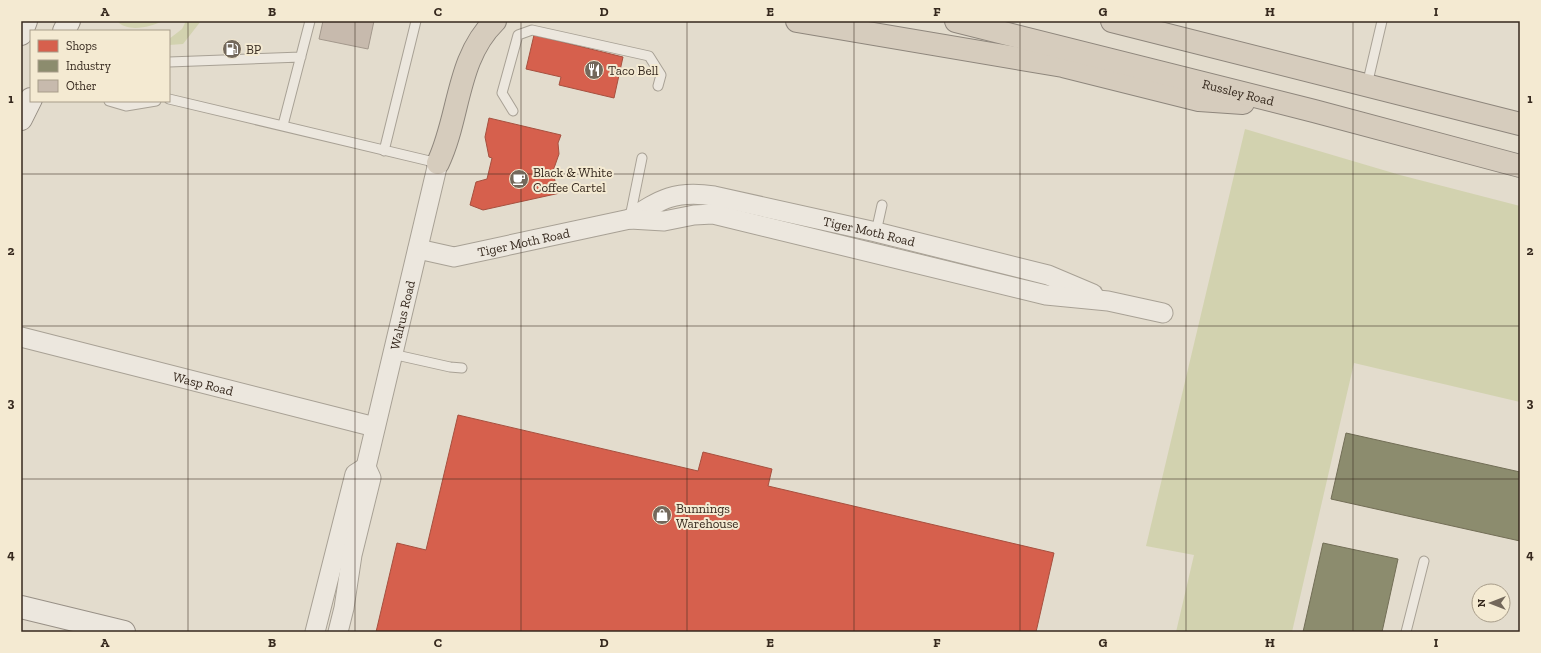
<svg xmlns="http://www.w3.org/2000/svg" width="1541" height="653" font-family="'Zilla Slab',serif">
  <rect width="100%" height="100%" fill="#e3dccd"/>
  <path fill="#d2d2af" d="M117,21H163C150,27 128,33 117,21Z
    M186,21H201L183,44L169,45V39L182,29Z
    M1245,129L1400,175L1520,206V402L1354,363L1292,632H1176L1194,555L1146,546Z"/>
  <path fill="#d6604d" stroke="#a6503f" d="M534,35L623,57L614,98L559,85L561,77L526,69Z
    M489,118L561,135L558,143L559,154L553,171L555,181L560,193L483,210L470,205L476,182L487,179L492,158L489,157L485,137Z
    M458,415L698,471L703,452L772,469L768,486L1054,553L1036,632H376L397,543L426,550Z"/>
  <path fill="#8c8c6e" stroke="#726e56" d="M1346,433L1520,472V541L1331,499Z
    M1323,543L1398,559L1382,632H1303Z"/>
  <path fill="#c7baad" stroke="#a3988c" d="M323,21H374L368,49L319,39Z"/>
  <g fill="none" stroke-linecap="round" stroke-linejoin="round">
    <defs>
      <path id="lane" d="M169,62L301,57
        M1367,85L1382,21
        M169,99L438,163
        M109,101L126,106L156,101
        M513,111L502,93L518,35L532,30L649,56L661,75L658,86
        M283,125L310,21
        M384,151L416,21
        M630,217L642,158
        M876,232L882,205
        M392,354L450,367L462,368
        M1406,632L1424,561"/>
      <g id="street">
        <path id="s1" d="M630,219C661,199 675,190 714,196L876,232L1048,275L1093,294"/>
        <path id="s2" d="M418,249L454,257L630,219L664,221L694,215L713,214L1046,295L1108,301L1163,313"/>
        <path id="s3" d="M21,337L375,427"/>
        <path d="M315,632L355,474L366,467"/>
        <path id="s4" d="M338,632L344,608L352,555L371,478L366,467L438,163"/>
      </g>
      <path id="secondary" d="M64,31L69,21
        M21,34L26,21
        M21,119L31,99
        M21,607L124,632"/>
      <g id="highway">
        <path d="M797,21L1063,66L1199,100L1243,103"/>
        <path id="s5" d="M956,21L1314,111L1520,166"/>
        <path d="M1112,21L1520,124"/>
        <path d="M438,163C460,117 456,59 495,21"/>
      </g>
    </defs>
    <use href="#lane" stroke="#a8a195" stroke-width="11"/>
    <use href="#street" stroke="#a8a195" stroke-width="21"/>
    <use href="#secondary" stroke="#989086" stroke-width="24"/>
    <use href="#highway" stroke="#8e867c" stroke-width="24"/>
    <use href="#lane" stroke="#ece7de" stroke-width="9"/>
    <use href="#street" stroke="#ece7de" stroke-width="19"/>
    <use href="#secondary" stroke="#ece7de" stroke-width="22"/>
    <use href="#highway" stroke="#d6ccbd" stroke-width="22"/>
  </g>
  <path fill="none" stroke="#36291e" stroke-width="1" stroke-opacity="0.55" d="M188,21V632M355,21V632M521,21V632M687,21V632M854,21V632M1020,21V632M1186,21V632M1353,21V632M21,174H1520M21,326H1520M21,479H1520"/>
  <defs>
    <symbol id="fuel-disc" viewBox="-11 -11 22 22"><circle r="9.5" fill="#73685b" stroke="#f4ead2"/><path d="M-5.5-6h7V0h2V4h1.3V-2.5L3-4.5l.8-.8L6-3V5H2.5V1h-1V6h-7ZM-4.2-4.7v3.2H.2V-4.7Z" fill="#fff"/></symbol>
    <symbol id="restaurant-disc" viewBox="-11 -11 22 22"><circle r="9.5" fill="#73685b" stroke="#f4ead2"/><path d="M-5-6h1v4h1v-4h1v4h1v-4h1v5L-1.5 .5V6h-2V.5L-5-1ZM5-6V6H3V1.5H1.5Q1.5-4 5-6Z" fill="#fff"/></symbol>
    <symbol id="cafe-disc" viewBox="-11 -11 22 22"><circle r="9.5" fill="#73685b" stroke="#f4ead2"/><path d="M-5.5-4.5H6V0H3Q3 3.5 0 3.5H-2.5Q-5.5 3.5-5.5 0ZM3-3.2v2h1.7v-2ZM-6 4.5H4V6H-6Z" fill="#fff"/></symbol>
    <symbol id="shop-disc" viewBox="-11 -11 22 22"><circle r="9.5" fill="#73685b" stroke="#f4ead2"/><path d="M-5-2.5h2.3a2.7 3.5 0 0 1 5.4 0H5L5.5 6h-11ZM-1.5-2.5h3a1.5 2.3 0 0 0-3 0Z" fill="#fff"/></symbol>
  </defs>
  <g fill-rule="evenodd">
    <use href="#fuel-disc" x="221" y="38" width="22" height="22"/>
    <use href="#restaurant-disc" x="583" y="59" width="22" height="22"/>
    <use href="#cafe-disc" x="508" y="168" width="22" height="22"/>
    <use href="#shop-disc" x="651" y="504" width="22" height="22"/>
  </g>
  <g text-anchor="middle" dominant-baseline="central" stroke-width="4" stroke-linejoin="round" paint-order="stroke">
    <g font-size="13" fill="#36291e" stroke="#f4ead2" text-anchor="start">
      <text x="246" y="49">BP</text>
      <text x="608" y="70">Taco Bell</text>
      <text x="533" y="172">Black &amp; White<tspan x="533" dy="15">Coffee Cartel</tspan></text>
      <text x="676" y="508">Bunnings<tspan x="676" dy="15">Warehouse</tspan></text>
    </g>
    <g font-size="13" fill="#36291e" stroke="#f4ead2">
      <text stroke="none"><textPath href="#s5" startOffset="291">Russley Road</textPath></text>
      <text stroke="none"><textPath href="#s1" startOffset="249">Tiger Moth Road</textPath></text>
      <text stroke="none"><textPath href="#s2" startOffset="108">Tiger Moth Road</textPath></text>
      <text stroke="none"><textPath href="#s4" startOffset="326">Walrus Road</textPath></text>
      <text stroke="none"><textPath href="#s3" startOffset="188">Wasp Road</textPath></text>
    </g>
  </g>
  <rect width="1541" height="653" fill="none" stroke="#f4ead2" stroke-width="44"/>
  <rect x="30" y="30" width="140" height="72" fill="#f4ead2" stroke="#a89d8a"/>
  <rect x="38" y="40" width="20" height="12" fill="#d6604d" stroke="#a89d8a"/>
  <text x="66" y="50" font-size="12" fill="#36291e">Shops</text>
  <rect x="38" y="60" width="20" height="12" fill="#8c8c6e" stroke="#a89d8a"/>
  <text x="66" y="70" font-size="12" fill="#36291e">Industry</text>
  <rect x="38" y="80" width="20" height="12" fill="#c7baad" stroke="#a89d8a"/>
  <text x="66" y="90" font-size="12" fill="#36291e">Other</text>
  <g transform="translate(1491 603) rotate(270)"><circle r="19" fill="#f4ead2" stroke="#a89d8a"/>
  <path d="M0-3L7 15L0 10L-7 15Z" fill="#73685b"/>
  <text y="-6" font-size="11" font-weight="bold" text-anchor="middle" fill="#36291e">N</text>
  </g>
  <rect x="22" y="22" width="1497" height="609" fill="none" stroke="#36291e" stroke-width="1.5"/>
  <g font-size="13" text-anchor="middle" font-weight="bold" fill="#36291e">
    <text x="105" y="16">A</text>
    <text x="272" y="16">B</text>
    <text x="438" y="16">C</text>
    <text x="604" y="16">D</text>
    <text x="770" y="16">E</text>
    <text x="937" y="16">F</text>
    <text x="1103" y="16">G</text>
    <text x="1270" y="16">H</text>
    <text x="1436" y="16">I</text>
    <text x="11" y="103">1</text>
    <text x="1530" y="103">1</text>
    <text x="11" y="255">2</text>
    <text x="1530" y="255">2</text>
    <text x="11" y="407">3</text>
    <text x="1530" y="407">3</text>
    <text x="11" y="559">4</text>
    <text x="1530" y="559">4</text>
    <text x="105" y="647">A</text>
    <text x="272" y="647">B</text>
    <text x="438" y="647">C</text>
    <text x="604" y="647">D</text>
    <text x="770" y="647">E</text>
    <text x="937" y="647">F</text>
    <text x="1103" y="647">G</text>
    <text x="1270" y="647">H</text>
    <text x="1436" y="647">I</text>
  </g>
</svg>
